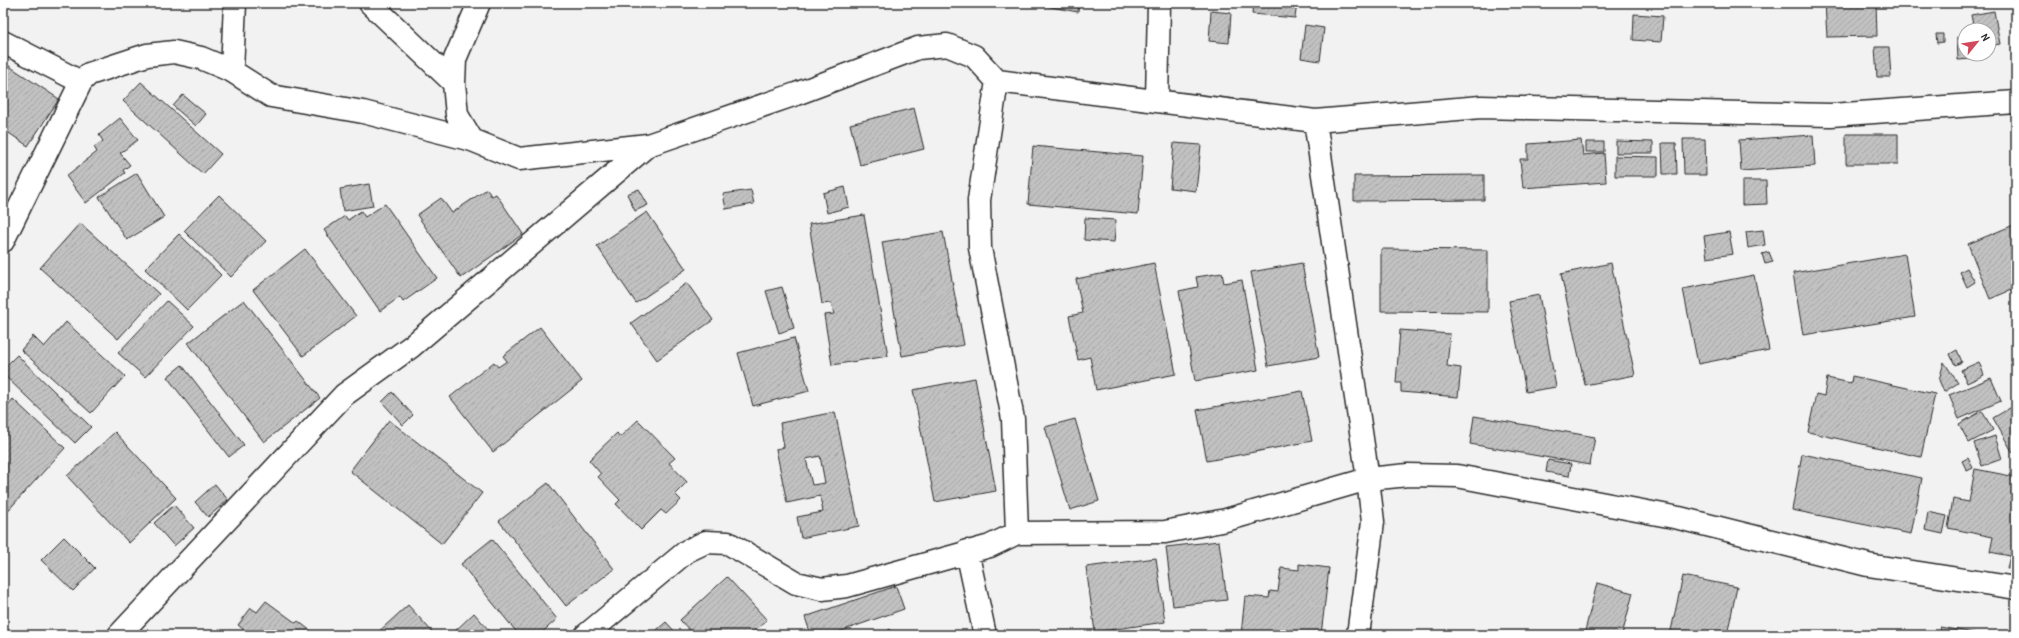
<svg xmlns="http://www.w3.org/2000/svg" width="2019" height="638" font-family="'Patrick Hand',sans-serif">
  <defs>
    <pattern id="building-hatch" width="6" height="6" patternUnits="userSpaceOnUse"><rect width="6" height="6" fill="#c1c1c1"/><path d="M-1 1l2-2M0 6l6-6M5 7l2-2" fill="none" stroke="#a6a6a6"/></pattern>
  </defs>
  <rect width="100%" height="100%" fill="#f2f2f2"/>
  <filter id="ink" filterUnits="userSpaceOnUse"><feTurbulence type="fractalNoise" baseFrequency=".025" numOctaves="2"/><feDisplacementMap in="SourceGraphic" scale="8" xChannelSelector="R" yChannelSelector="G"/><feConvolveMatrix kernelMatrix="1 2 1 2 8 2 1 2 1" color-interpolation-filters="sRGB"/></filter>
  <g filter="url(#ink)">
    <path fill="url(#building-hatch)" stroke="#2b2b2b" fill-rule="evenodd" d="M1040,3H1079L1078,12L1040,5Z
      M1253,3H1297L1295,18L1252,14Z
      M1825,3H1876L1877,36L1827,37Z
      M1211,11L1231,13L1229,43L1209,41Z
      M1994,11L2000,44L1989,46V30H1974L1971,15Z
      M1634,14L1663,16L1661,42L1633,40Z
      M1305,25L1324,28L1320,61L1301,58Z
      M1936,34H1943V42L1937,43Z
      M1957,37H1965V54H1973V59L1958,60Z
      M1875,47H1889L1891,77H1877Z
      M3,62L59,99L28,146L3,129Z
      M141,82L221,154L203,174L123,101Z
      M183,95L206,114L196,126L173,106Z
      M914,108L924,149L860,165L850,124Z
      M120,118L138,140L120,153L130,165L123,170L125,173L86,203L66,176L97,152L94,147L103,141L99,135Z
      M1846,134H1898V164H1846Z
      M1813,135L1815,166L1741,171L1739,140Z
      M1683,139H1705L1706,175H1684Z
      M1581,140L1583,155L1604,153L1606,182L1523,188L1520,159H1528V144Z
      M1616,141L1653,142V153H1616Z
      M1586,142H1604V152H1586Z
      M1174,143L1201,145L1196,191L1170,188Z
      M1662,143H1676L1677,174H1663Z
      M1033,146L1143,156L1138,214L1028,204Z
      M1615,156L1658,157V176H1615Z
      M137,173L164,217L127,240L99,197Z
      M1484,175V200L1354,201V176Z
      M1742,181H1766L1767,204L1742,205Z
      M369,184L373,206L343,211L340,189Z
      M845,187L849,207L827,213L823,193Z
      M487,189L491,196L496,194L523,234L461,278L417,215L441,198L452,213Z
      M639,189L648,205L635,211L627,194Z
      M751,190L754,204L726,209L723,194Z
      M219,195L266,241L231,277L184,231Z
      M385,204L437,278L403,302L400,297L380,311L324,230L345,216L348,220L361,211L365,217Z
      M647,212L686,269L636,303L597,246Z
      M864,215L888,356L832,365L824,315L834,314L831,303L822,304L809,224Z
      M1085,218L1116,220L1114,242L1084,240Z
      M80,223L159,294L118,339L40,268Z
      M2016,224V288L1990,299L1968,244Z
      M1763,230L1765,245L1748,248L1746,232Z
      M943,232L964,345L902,356L882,242Z
      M1729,232L1733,254L1707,258L1704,236Z
      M179,234L221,275L187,310L145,269Z
      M305,249L356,316L303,356L253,290Z
      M1381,249L1488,250V312L1381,311Z
      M1769,252L1773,262L1765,264L1762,254Z
      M1905,254L1915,317L1803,335L1793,273Z
      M1154,263L1176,374L1096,390L1090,357L1078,360L1069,316L1083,313L1076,279Z
      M1302,263L1319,357L1268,366L1251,272Z
      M1611,263L1635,375L1585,385L1561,274Z
      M1967,268L1975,282L1967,287L1960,272Z
      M1222,273L1224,283L1242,280L1258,370L1195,381L1179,291L1198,287L1196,277Z
      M1754,275L1769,350L1698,364L1683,289Z
      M687,283L713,320L657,360L631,323Z
      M782,287L794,328L779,333L766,291Z
      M1539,295L1556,387L1526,392L1509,301Z
      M244,300L320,398L264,442L188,343Z
      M167,301L194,326L145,377L118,353Z
      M66,322L125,376L91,413L21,350L33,336L44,347Z
      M540,327L582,381L493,452L450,397L494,362L498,367L507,361L503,356Z
      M1400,330L1450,334L1447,366L1461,368L1458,397L1401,392V383H1396Z
      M794,338L809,391L753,406L738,353Z
      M1957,350L1962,362L1955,365L1950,354Z
      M17,355L91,427L75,443L3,374V369Z
      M1944,362L1958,383L1944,392L1939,380Z
      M1979,362L1984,375L1967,383L1961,370Z
      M182,365L244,445L229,457L167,377Z
      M1852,376L1935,394L1921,457L1808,432L1816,394L1824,396L1827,378L1851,383Z
      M975,378L996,491L935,502L913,390Z
      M1991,378L2001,401L1959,419L1949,395Z
      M1302,391L1312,441L1207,461L1197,410Z
      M392,392L413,415L403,425L382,402Z
      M13,399L65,448L3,516V411Z
      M2015,405L2016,451L2013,453L1993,418Z
      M1982,411L1993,430L1969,443L1959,424Z
      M835,412L859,526L801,538L797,517L823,512L820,496L787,503L776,449L784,447L780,423ZM820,456L825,483L812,485L806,459Z
      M1474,416L1595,437L1590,465L1470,444Z
      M1075,419L1099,501L1070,510L1045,427Z
      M389,420L482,493L442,544L350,471Z
      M638,420L675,458L669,463L687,482L675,494L681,500L666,514L661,510L641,530L616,504L620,500L598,477L601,474L589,460L617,433L620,437Z
      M115,432L176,498L129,543L67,476Z
      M1995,436L2002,459L1982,466L1974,443Z
      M1802,454L1922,478L1911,534L1792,510Z
      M1968,458L1973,468L1967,471L1962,461Z
      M1548,460L1571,464L1569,476L1546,472Z
      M1975,469L2016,477V569L2007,568L2010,556L1990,552L1993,537L1948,528L1953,499L1969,502Z
      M548,483L614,569L566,606L499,521Z
      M215,484L228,500L208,517L195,502Z
      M174,505L194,528L174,546L154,523Z
      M1928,512L1947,516L1943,534L1925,530Z
      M64,537L95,568L73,591L41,560Z
      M492,539L557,619L539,635H519L461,564Z
      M1219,541L1227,600L1173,606L1166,547Z
      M1156,558L1165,622L1095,632L1086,567Z
      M1299,564L1329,568L1321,635H1241L1245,596L1269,598L1270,591L1278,592L1281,568L1299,570Z
      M1683,576L1737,587L1727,635H1670Z
      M727,577L767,620L750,635H694L680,620Z
      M1597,583L1633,593L1622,635H1584Z
      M896,586L904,609L830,635H811L805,617Z
      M266,601L296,623L298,621L316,635H240L244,630L238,625L251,608L257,612Z
      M408,605L435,635H375Z
      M474,613L493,635H451Z
      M666,622L678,635H651Z
      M1940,627L1985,635H1938Z
      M890,629L894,635H881Z"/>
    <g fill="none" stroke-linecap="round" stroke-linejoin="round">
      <defs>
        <path id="minor" d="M370,3L454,83
          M479,3L455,59L454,83L457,115L472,140L519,159L648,145L796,94L918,48L947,45L974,56L997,81L1315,121L1481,107L1831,115L2016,102
          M3,42L81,82
          M232,71L235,3
          M997,81L979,200L980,248L1013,419L1017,533
          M1157,101L1159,3
          M1315,121L1368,479L1373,522L1358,635
          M3,241L81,82L89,74L147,55L174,52L201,58L232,71L271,96L363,112L472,140
          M967,551L985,635
          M119,635L344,395L412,346L648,145
          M586,635L687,551L706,542L728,543L796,583L822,589L847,586L990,546L1017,533L1165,532L1226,520L1368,479L1408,475L1457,476L1679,518L1868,565L2016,588"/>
      </defs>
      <use href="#minor" stroke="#2b2b2b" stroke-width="25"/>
      <use href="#minor" stroke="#fff" stroke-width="22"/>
    </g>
  </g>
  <rect width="2019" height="638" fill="none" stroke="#fff" stroke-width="16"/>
  <rect x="8" y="8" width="2003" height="622" fill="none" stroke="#2b2b2b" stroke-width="1.5" filter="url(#ink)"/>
  <g transform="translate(1977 42) rotate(60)"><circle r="19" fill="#ffffff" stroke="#aaaaaa"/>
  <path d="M0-3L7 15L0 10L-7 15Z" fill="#d1495b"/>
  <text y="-6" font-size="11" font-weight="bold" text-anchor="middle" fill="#2b2b2b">N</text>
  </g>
</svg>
